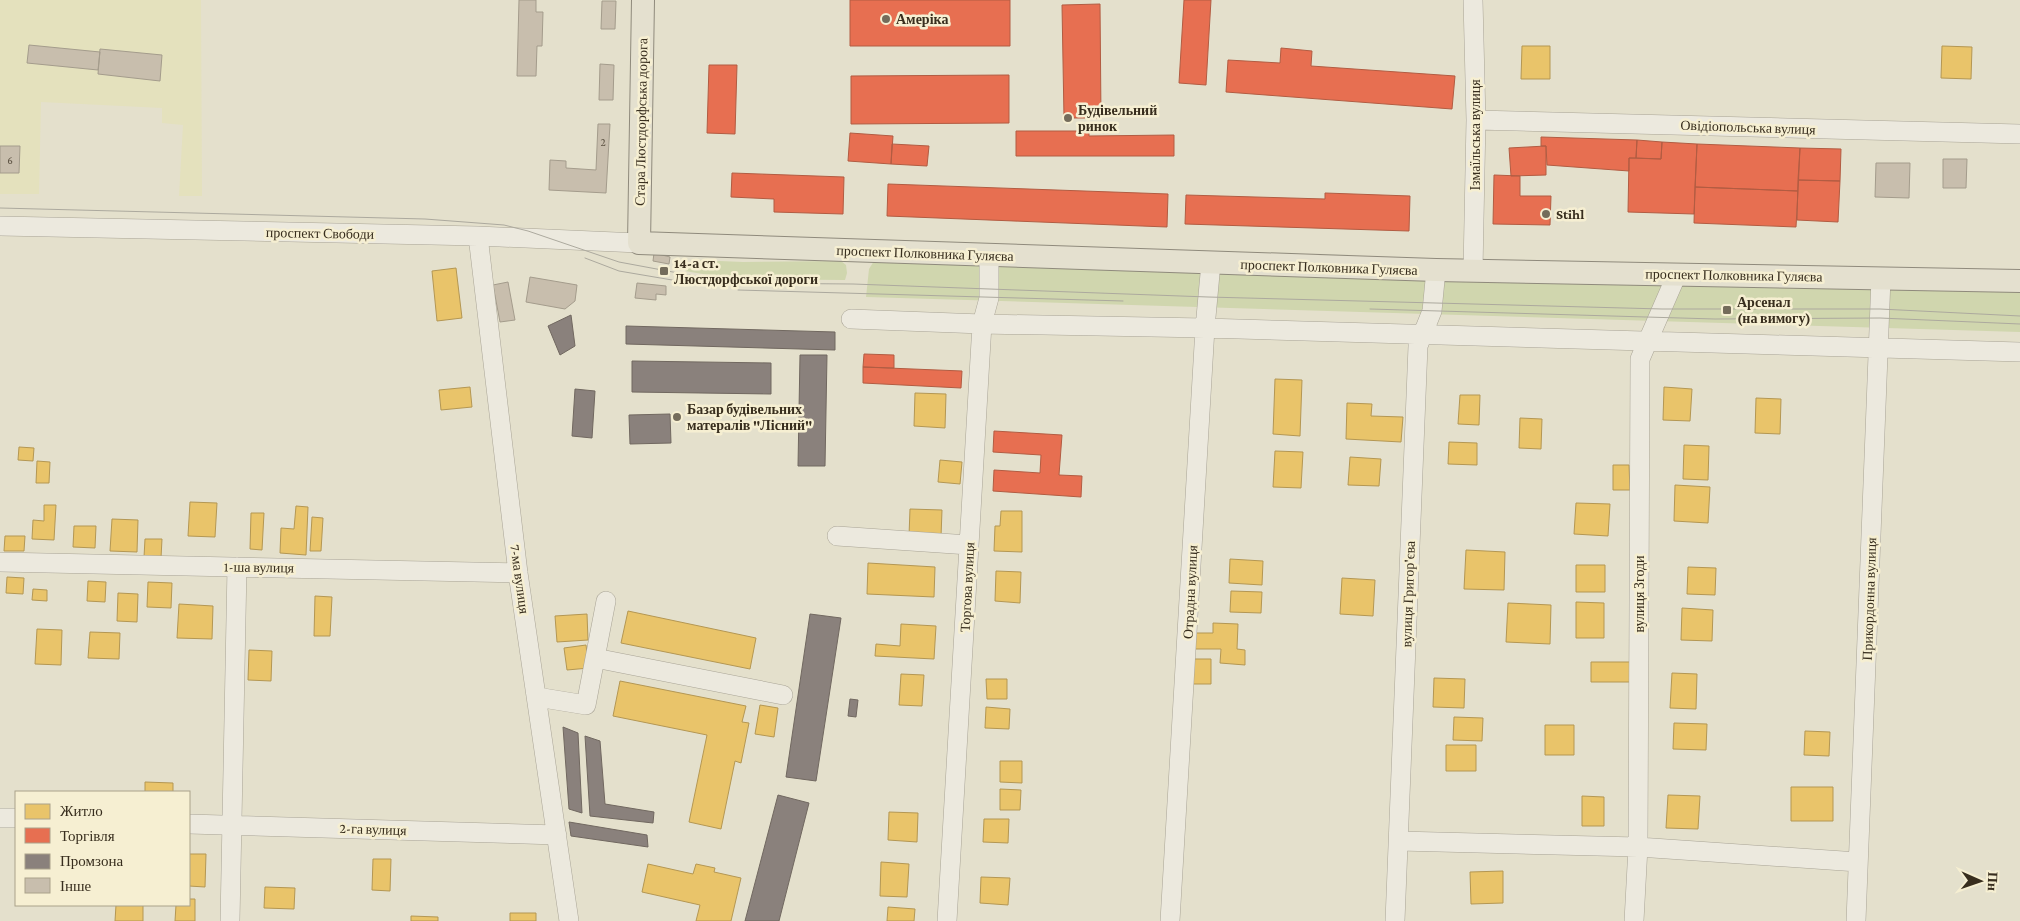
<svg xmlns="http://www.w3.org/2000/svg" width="2020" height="921" font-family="'Crimson Pro',serif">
  <rect width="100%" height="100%" fill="#e4e0cc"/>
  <path fill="#e4e1bd" d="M0,0H201L202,196H179L183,125L162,123V108L41,102L39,194H0Z"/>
  <path fill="#d0d6ae" d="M695,260L743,262L841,261L846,265L847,273L845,280L732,279L685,271L689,263Z
    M874,261L2020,290V332L866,297L869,269Z"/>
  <path fill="#e9c46a" stroke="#b49753" d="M1522,46H1550V79H1521Z
    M1942,46L1972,47L1971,79L1941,78Z
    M456,268L462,318L437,321L432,271Z
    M1275,379L1302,380L1300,436L1273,434Z
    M470,387L472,407L441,410L439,390Z
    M1664,387L1692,389L1690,421L1663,420Z
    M915,393L946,394L945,428L914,426Z
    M1460,395H1480L1479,425L1458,424Z
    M1756,398L1781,399L1780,434L1755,433Z
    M1347,403L1372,404L1371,416L1403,417L1401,442L1346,439Z
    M1520,418L1542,419L1541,449L1519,448Z
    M1449,442L1477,443V465L1448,464Z
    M1684,445L1709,446L1708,480L1683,479Z
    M19,447L34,448L33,461L18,460Z
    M1275,451L1303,452L1301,488L1273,487Z
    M1350,457L1381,459L1379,486L1348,485Z
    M940,460L962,462L960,484L938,482Z
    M37,461L50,462L49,483H36Z
    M1613,465H1629L1630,490H1613Z
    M1675,485L1710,487L1708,523L1674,521Z
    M190,502L217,503L215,537L188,536Z
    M1576,503L1610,504L1608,536L1574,534Z
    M44,505H56L54,540L32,539L33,520L44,521Z
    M296,506L308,507L306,555L280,553L281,528L294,529Z
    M910,509L942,510L941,537L909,536Z
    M1001,511H1022V552L994,551L995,526H1000Z
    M251,513H264L262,550L250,549Z
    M312,517L323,518L321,551H310Z
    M112,519L138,520L137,552L110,551Z
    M74,526H96L95,548L73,547Z
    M5,536H25L24,551H4Z
    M145,539H162L161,558L144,557Z
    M1466,550L1505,552L1504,590L1464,589Z
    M1230,559L1263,561L1262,585L1229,583Z
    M868,563L935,567L934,597L867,594Z
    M1576,565H1605V592H1576Z
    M1688,567L1716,568L1715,595L1687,594Z
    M996,571L1021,572L1020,603L995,601Z
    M7,577L24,578L23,594L6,593Z
    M1342,578L1375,580L1373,616L1340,614Z
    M88,581L106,582L105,602L87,601Z
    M148,582L172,583L171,608L147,607Z
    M33,589L47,590V601L32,600Z
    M1231,591L1262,592L1261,613L1230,612Z
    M118,593L138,594L137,622L117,621Z
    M315,596L332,597L330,636H314Z
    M1576,602L1604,603V638H1576Z
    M1508,603L1551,605L1550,644L1506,642Z
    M179,604L213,606L212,639L177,638Z
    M1682,608L1713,610L1712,641L1681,640Z
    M628,611L756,638L750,669L621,643Z
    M587,614L588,640L557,642L555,616Z
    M1213,623L1238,624L1237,649L1245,650V665L1220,663L1221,649H1193L1194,633H1213Z
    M901,624L936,626L934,659L875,656L876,644L900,646Z
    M37,629L62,630L61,665L35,664Z
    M90,632L120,633L119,659L88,658Z
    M586,645L589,668L567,670L564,648Z
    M249,650L272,651L271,681L248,680Z
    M1190,659H1211V684H1190Z
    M1591,662H1631V682H1591Z
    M1672,673L1697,674L1696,709L1670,708Z
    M901,674L924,675L922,706L899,705Z
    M1434,678L1465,679L1464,708L1433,707Z
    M986,679H1007V699H987Z
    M620,681L746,706L742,722L749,723L741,763L735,761L721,829L689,822L707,735L613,716Z
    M760,705L778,708L774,737L755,734Z
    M986,707L1010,709L1009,729L985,728Z
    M1454,717L1483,718L1482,741L1453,740Z
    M1674,723L1707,724L1706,750L1673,749Z
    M1545,725H1574V755H1545Z
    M1805,731L1830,732L1829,756L1804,755Z
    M1446,745H1476V771H1446Z
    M1000,761H1022V783L1000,782Z
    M145,782L173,783V792H145Z
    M1791,787H1833V821H1791Z
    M1000,789L1021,790L1020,810H1000Z
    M1668,795L1700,796L1698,829L1666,828Z
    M1582,796L1604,797V826H1582Z
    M889,812L918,813L917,842L888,840Z
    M984,819H1009L1008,843L983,842Z
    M189,854H206L205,887L189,886Z
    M373,859H391L390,891L372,890Z
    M881,862L909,864L907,897L880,896Z
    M648,864L693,874L696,864L715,868L714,872L741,878L731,921H696L700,905L642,892Z
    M1503,871V903L1471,904L1470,872Z
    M981,877L1010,878L1008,905L980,903Z
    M265,887L295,888L294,909L264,908Z
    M189,899H195V921H175L176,905H189Z
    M116,905H143V921H115Z
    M888,907L915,909L914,921H887Z
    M510,913H536V921H510Z
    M411,916L438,917V921H411Z"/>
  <path fill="#e76f51" stroke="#b25c42" d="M850,0H1010V46H850Z
    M1184,0H1211L1206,85L1179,83Z
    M1100,4L1101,118H1064L1062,5Z
    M1281,48L1312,51L1311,66L1455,76L1452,109L1226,92L1228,60L1280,63Z
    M709,65H737L735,134L707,133Z
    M1009,75V123L851,124V76Z
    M1016,131H1089V136L1174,135V156H1016Z
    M850,133L893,136L891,164L848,161Z
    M1541,137L1637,140L1636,158H1629V171L1547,165L1546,146H1541Z
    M1637,140L1662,142L1661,159L1636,158Z
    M1662,142L1697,144L1694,214L1628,212L1629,158L1661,159Z
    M892,144L929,146L927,166L891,164Z
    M1697,144L1800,148L1798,191L1695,187Z
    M1546,146V175L1511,176L1509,148Z
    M1800,148L1841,149L1840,181L1798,180Z
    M732,173L844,177L843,214L774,212V199L731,197Z
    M1494,175L1520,176V196H1551L1550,225L1493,224Z
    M1798,180L1840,181L1838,222L1797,220Z
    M888,184L1168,194L1167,227L887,216Z
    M1695,187L1798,191L1796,227L1694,223Z
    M1325,193L1410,196L1409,231L1185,224L1186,195L1325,199Z
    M864,354L894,355V368L863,367Z
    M863,367L962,371L961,388L863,383Z
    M994,431L1062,435L1059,475L1082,476L1081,497L993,491L994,470L1040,473L1041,455L993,452Z"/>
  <path fill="#8a817c" stroke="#716860" d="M571,315L575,346L560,355L548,326Z
    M626,326L835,332V350L626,344Z
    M800,355H827L825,466H798Z
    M632,361L771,363V394L632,392Z
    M575,389L595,391L592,438L572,436Z
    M670,414L671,443L630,444L629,415Z
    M810,614L841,618L816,781L786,777Z
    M850,699L858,700L856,717L848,716Z
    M563,727L578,733L582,813L569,809Z
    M585,736L600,741L605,804L654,812L653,823L590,816Z
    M778,795L809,803L779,921H745Z
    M569,822L647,835L648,847L571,836Z"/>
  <path fill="#c8bead" stroke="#a49c8c" d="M519,0H536V12H543L542,46H537L536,76H517Z
    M602,1H616L615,29H601Z
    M29,45L100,52L98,70L27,63Z
    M100,49L162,55L160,81L98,74Z
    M600,64L614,65L613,100H599Z
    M598,124H610L606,193L549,190L550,160L566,161V168L596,170Z
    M0,146H20L19,173H0Z
    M1943,159H1967L1966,188H1943Z
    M1876,163H1910L1909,198L1875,197Z
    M654,253L670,257L669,264L653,261Z
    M530,277L577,285L575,301L565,309L526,302Z
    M508,282L515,320L500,322L493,285Z
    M637,283L666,286V295L656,294V300L635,298Z"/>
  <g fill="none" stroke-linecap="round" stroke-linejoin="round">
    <defs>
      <path id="minor" d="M1476,120L2020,134
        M0,226L478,236L639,243
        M478,236L518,573L569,921
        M1473,270L1476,120L1473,0
        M851,319L982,324L1205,328L2020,352
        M837,536L969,545
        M0,562L518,573
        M595,658L783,695
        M537,697L586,705L606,601
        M0,818H16
        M189,824L557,835
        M1399,841L1638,847L1858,862
        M230,921L237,567
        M947,921L982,324L989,298V254
        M1170,921L1205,328L1211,263
        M1395,921L1418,346L1432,311L1436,270
        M1634,921L1638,847L1640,359L1677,274
        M1856,921L1881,278"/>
      <path id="major" d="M643,0L639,243L1436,270L2020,281"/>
    </defs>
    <use href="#minor" stroke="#a9a496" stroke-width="20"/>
    <use href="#major" stroke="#8f8a7c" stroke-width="24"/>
    <use href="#minor" stroke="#ece9de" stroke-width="19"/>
    <use href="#major" stroke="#e4e0cf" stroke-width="22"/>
    <path stroke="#aca99e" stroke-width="1" d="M0,208L425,219L504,225L528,231L619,262L732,283L853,284L1208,297L1662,309H1880L2020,316
      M585,258L619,271L684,282
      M738,290L1123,301
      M1370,309L1715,319L1880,318L2020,324"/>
  </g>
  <g fill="#746c5b" stroke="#f6efd2" stroke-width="2">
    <circle cx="886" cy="19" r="5"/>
    <circle cx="1068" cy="118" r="5"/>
    <circle cx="1546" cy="214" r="5"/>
    <rect x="659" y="266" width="10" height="10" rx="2.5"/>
    <rect x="1722" y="305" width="10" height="10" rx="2.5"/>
    <circle cx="677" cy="417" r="5"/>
  </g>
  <g text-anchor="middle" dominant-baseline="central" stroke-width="5" stroke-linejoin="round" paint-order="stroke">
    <g font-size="11" fill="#5c5242">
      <text x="603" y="142">2</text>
      <text x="10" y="160">6</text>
    </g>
    <g font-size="14" font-weight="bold" fill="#382e1e" stroke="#f6efd2" text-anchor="start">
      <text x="896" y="19">Амеріка</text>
      <text x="1078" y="110">Будівельний<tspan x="1078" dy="16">ринок</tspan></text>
      <text x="1556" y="214">Stihl</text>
      <text x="674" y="263">14-а ст.<tspan x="674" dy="16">Люстдорфської дороги</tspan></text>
      <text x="1737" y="302">Арсенал<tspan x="1737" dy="16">(на вимогу)</tspan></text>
      <text x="687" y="409">Базар будівельних<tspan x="687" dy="16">матералів "Лісний"</tspan></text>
    </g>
    <g font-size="14" fill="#382e1e" stroke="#f6efd2">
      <text transform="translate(641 122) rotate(-89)">Стара Люстдорфська дорога</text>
      <text transform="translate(1748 127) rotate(2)">Овідіопольська вулиця</text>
      <text transform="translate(1475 135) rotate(-90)">Ізмаїльська вулиця</text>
      <text transform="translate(320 233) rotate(1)">проспект Свободи</text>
      <text transform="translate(925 253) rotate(2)">проспект Полковника Гуляєва</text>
      <text transform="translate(1329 267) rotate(2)">проспект Полковника Гуляєва</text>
      <text transform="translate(1734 275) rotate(1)">проспект Полковника Гуляєва</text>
      <text transform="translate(259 567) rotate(1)">1-ша вулиця</text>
      <text transform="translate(520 579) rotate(82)">7-ма вулиця</text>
      <text transform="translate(967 587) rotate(-87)">Торгова вулиця</text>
      <text transform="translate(1190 592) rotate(-87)">Отрадна вулиця</text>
      <text transform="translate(1408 594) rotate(-88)">вулиця Григор'єва</text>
      <text transform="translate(1639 594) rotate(-90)">вулиця Згоди</text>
      <text transform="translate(1869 599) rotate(-88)">Прикордонна вулиця</text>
      <text transform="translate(373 829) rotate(2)">2-га вулиця</text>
    </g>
  </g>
  <rect x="15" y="791" width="175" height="115" fill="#f6efd2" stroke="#aaa28a"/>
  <rect x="25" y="804" width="25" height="15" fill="#e9c46a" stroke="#aaa28a"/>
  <text x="60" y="816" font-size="15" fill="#382e1e">Житло</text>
  <rect x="25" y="828" width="25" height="15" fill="#e76f51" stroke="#aaa28a"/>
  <text x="60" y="841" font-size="15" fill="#382e1e">Торгівля</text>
  <rect x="25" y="854" width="25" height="15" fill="#8a817c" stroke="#aaa28a"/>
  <text x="60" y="866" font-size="15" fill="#382e1e">Промзона</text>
  <rect x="25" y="878" width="25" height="15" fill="#c8bead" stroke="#aaa28a"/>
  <text x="60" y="891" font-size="15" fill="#382e1e">Інше</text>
  <g transform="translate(1980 881) rotate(92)" stroke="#f6efd2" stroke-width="4" paint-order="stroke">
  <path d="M0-4L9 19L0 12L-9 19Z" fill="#382e1e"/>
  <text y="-8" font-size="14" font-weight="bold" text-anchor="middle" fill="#382e1e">Пн</text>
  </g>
</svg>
